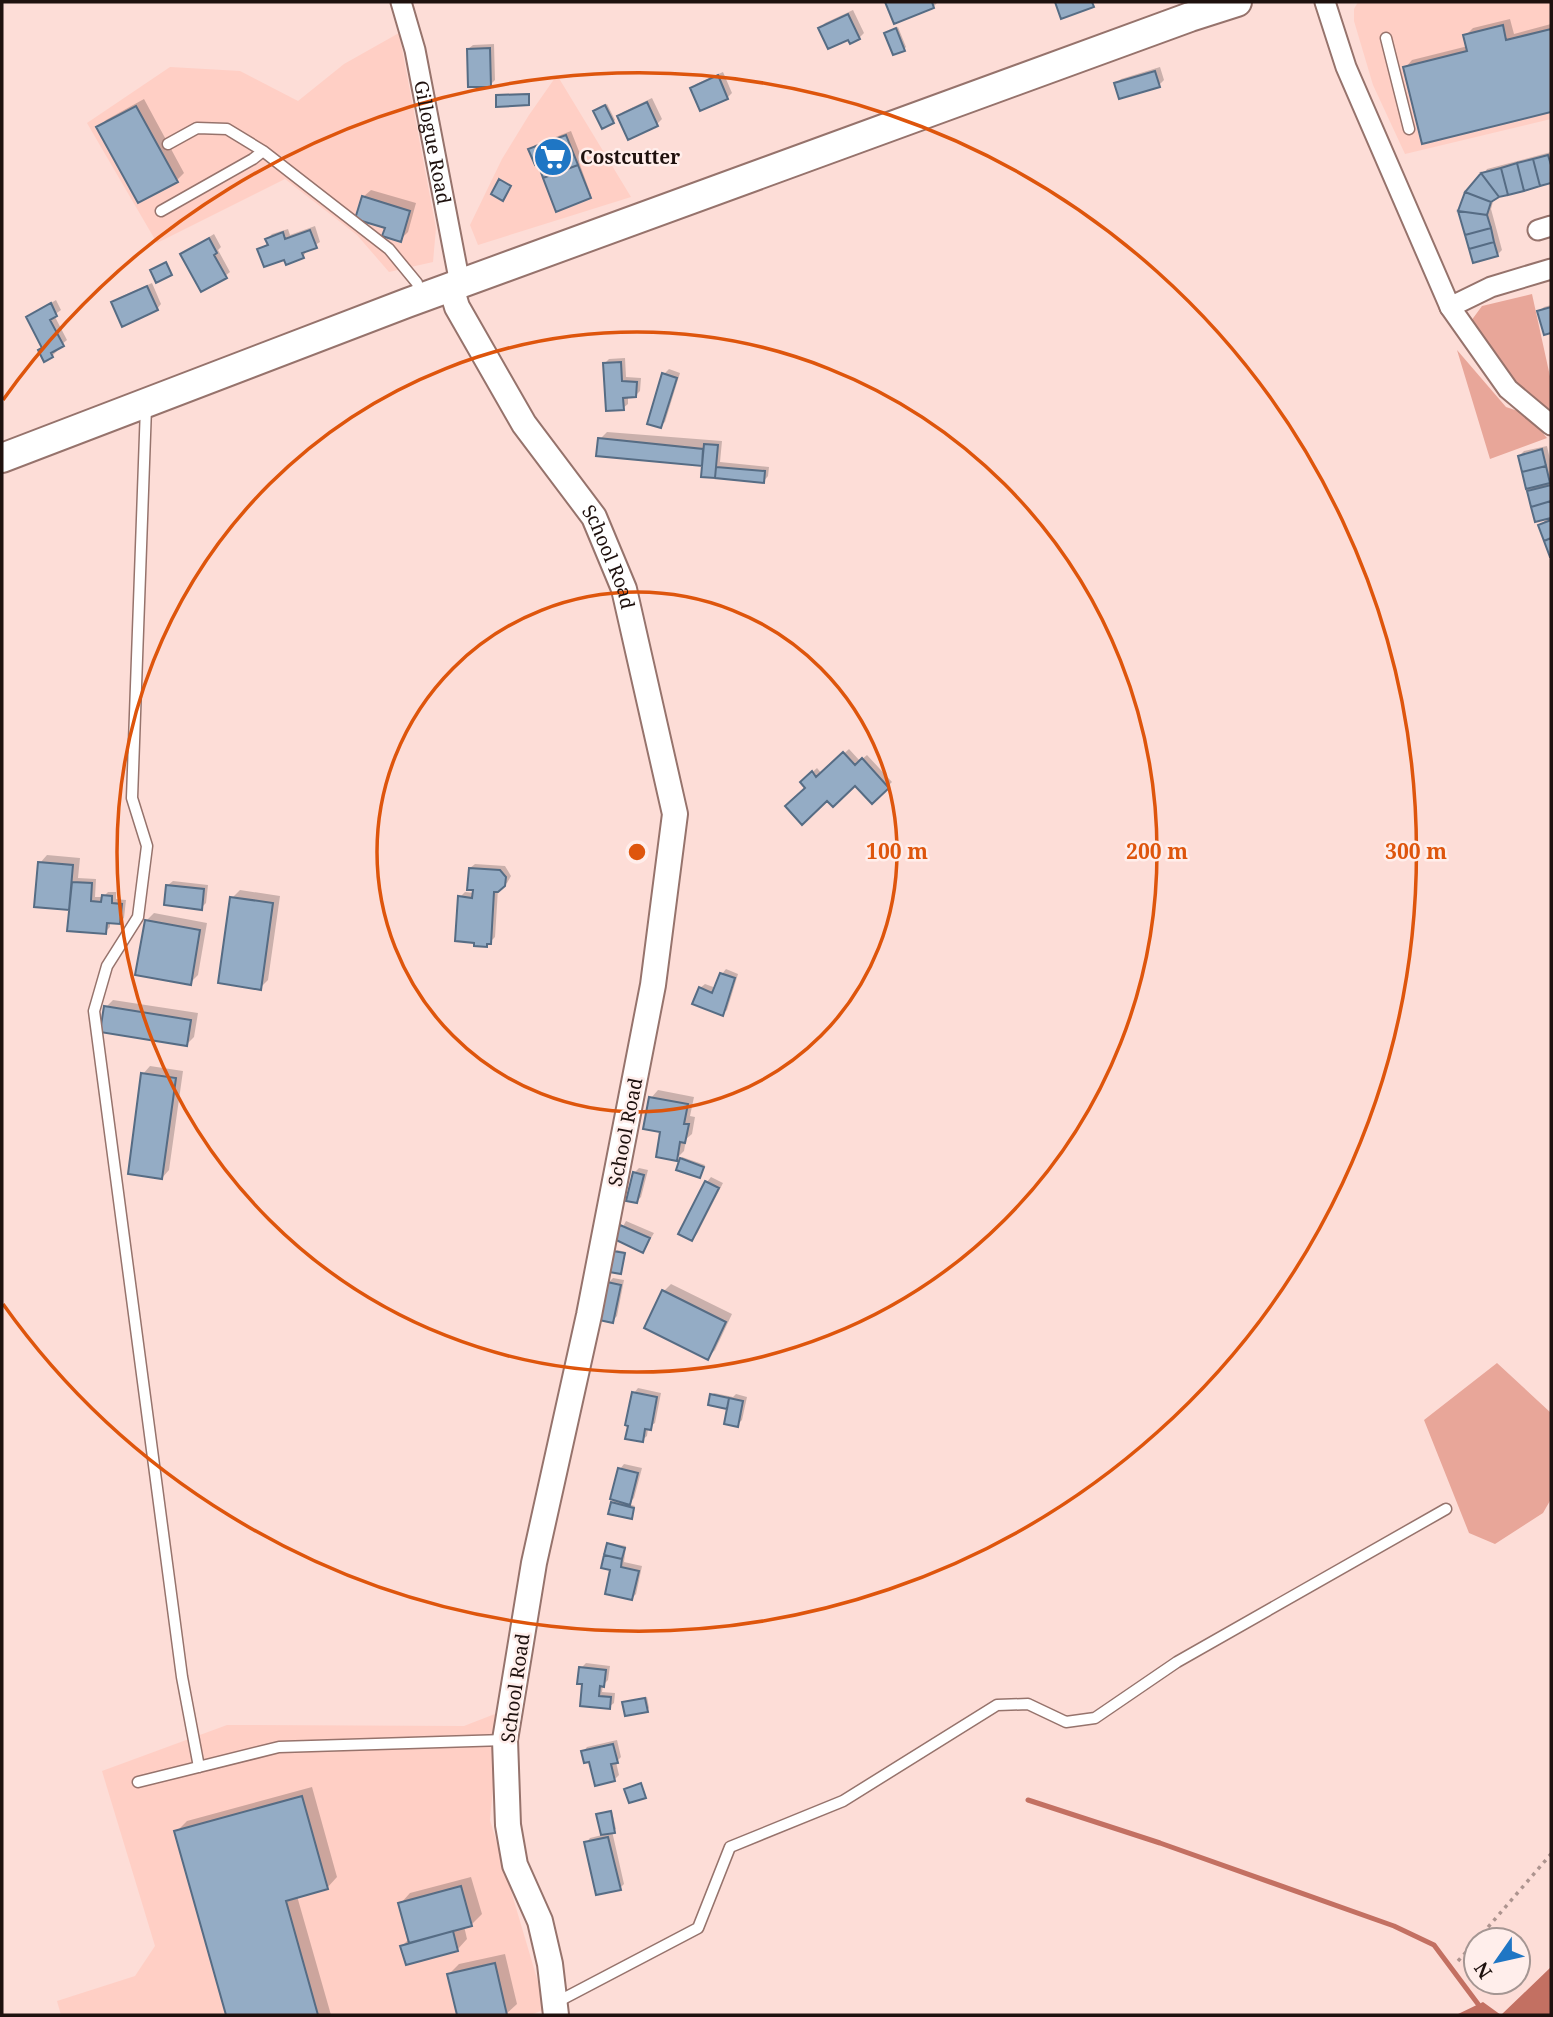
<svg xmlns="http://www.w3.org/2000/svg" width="1553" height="2017" font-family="'Noto Serif',serif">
  <rect width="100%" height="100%" fill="#fdddd7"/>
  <path fill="#ffcfc5" d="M1358,2H1551V119L1405,154L1373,85L1354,21V9Z
    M399,33L436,228L433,262L389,272L357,235L285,179L157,243L87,123L170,67L240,71L298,101L344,64Z
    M557,75L631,197L478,245L470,225L502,159L529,115Z
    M500,1712L490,1820L546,2009L530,2015H61L57,2001L135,1976L155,1946L102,1771L227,1725L464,1726Z"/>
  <path fill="#e8a699" d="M1532,294L1551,381V410C1509,384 1497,361 1471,321L1482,306Z
    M1457,350L1506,407L1527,414L1547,438L1490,459Z
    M1497,1363L1551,1413V1499L1543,1513L1495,1544L1469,1533L1424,1420Z"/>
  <path fill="#c37062" d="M1551,1967V2015H1456L1483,2002L1501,2015Z"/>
  <path fill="#0003" d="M887,2H938L933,7L895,21Z
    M853,10L864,33L859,38L850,42L848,38L820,28L825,23Z
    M1510,19L1514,34L1551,24V110L1424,142L1405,68L1412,60L1468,46L1465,36L1473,28Z
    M898,27L906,47L904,49L886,33Z
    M494,44L495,80L490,85L468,49L473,45Z
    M1160,67L1164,80L1159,85L1116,83L1121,79Z
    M723,72L732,93L727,98L692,88L696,84Z
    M530,93L528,104L497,95L499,94Z
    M652,98L662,119L657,124L629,138L619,116L623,112Z
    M144,99L184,173L177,180L99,128L106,120Z
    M607,104L615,120L613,122L597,109Z
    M571,131L582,159L579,162L591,195L590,197L539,162L530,149L535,145Z
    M1551,152V181L1494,198L1491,209L1502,250L1497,255L1460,211L1487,169Z
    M371,190L416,203L408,232L400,240L363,197Z
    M315,226L320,242L307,250L303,257L285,258L259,249L269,243L267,239L272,234L288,229L290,235Z
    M214,234L221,247L218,250L230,272L225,276L182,254Z
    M152,283L161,304L157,309L113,303L118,298Z
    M56,300L61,310L54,315L67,340L56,349L57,351L52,356L44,347L28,317Z
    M1551,305V331L1545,333L1539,311L1544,307Z
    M625,358L626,377L641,378L640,391L635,396H628V404L623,408L605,363L609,359Z
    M669,369L680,373L665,422L660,426L664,374Z
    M607,432L722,441L720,462L769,467L768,476L764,481L703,475L704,464L598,454L600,439Z
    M1547,446L1551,464V479L1547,484L1551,483V555L1540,526L1549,516L1529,492L1536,484L1519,456L1524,451Z
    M849,749L860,761L867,755L892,782L872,801L856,783L807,788L802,782L817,768L822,774Z
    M47,855L80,858L78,878L96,879L95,897H103L108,892H116V899L126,900L124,918L120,922H110V927L105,932L71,906L68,909L40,863Z
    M475,864L505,866L511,876L507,883L498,889L495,937L490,942L460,897L465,892L474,893L470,868Z
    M173,881L208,885L206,903L201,908L168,885Z
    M240,890L280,896L268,980L260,988L232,898Z
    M154,913L207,923L198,975L190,983L146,921Z
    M726,969L738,974L727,1010L722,1014L700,988L705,984L716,988L722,974Z
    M113,1000L198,1013L194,1037L187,1044L106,1007Z
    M150,1066L183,1071L169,1170L162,1178L143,1074Z
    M658,1090L694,1097L690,1116L695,1117L692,1134L686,1139L684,1151L676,1159L651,1098Z
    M682,1157L705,1165L701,1174L678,1169Z
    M639,1168L648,1170L641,1197L637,1201L634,1173Z
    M711,1177L723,1183L697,1234L692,1239L707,1182Z
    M626,1221L654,1233L643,1251L616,1239Z
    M617,1250L626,1252L621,1273L615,1252Z
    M613,1278L624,1280L617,1316L612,1321L608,1283Z
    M671,1284L732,1314L715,1350L708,1357L664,1291Z
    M638,1388L661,1393L655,1423L648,1428L647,1436L642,1440L630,1424L634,1393Z
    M714,1393L733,1397L736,1394L747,1397L742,1420L737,1425L730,1404L712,1395Z
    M624,1464L642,1468L634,1498L628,1504L635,1506L631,1518L612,1503L616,1499L620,1469Z
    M610,1543L626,1546L624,1562L642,1566L636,1594L631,1599L613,1568L609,1544Z
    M586,1663L610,1666L608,1680L603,1685L602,1692L615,1693L614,1703L609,1707L584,1682L581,1668Z
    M647,1697L649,1708L647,1710L624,1703Z
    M617,1740L621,1757L616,1762L619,1775L614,1780L583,1752L587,1747Z
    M312,1787L337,1877L327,1888L297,1896L331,2015H228L176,1832L187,1821Z
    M612,1811L616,1829L612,1831L624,1884L620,1888L586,1843L590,1838L602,1835L598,1815Z
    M471,1877L482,1914L472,1924L464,1926L467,1939L457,1950L402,1946L409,1939L400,1904L410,1893Z
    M505,1954L517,2004L506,2014L500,2015H458L449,1974L459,1964Z"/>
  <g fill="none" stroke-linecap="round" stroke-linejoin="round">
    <path stroke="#c37062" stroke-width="5" d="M1028,1800L1160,1843L1394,1926L1434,1945L1478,2004"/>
  </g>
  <path fill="#94acc5" stroke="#566c84" stroke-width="2" d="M885,2H932L934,8L894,24Z
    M1055,2H1092L1094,7L1061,19Z
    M848,14L860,39L850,44L848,40L828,49L818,28Z
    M1503,25L1506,40L1551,29V112L1422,144L1403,67L1467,51L1463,35Z
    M896,28L905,51L893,55L884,33Z
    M490,48L491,87H468L467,49Z
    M1155,71L1160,87L1119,99L1114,83Z
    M718,75L728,99L700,111L690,88Z
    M529,94V105L496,107V95Z
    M647,102L658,126L628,140L617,116Z
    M605,105L614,123L602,129L593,111Z
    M136,106L178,182L138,203L96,127Z
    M566,135L578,165L543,178L538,164L535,165L528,149Z
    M1548,155L1551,165V183L1540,186L1533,159Z
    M1533,159L1540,186L1524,191L1517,163Z
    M1517,163L1524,191L1508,195L1501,168Z
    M578,165L591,198L556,212L543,178Z
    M1501,168L1508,195L1499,197L1481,173Z
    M1481,173L1499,197L1491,202L1465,192Z
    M499,179L511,186L503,201L491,194Z
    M1465,192L1491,202L1487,215L1458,211Z
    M362,196L410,211L401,242L382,236L385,228L355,219Z
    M1458,211L1487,215L1491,228L1465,235Z
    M1491,228L1494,242L1469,249L1465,235Z
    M310,230L317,248L302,253L304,258L286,265L284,260L264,267L257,249L268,245L265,239L283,232L285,239Z
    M209,238L217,253L214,255L227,278L201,292L180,254Z
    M1494,242L1498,256L1473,263L1469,249Z
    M166,262L172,275L156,283L150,270Z
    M147,286L158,310L122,327L111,302Z
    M51,303L57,316L50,320L64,346L51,353L53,357L44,362L38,350L42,348L26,317Z
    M1551,307V333L1544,335L1537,311Z
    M621,362L622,381L637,382L636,397L623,398L624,410L606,411L603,363Z
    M662,373L677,378L661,428L647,424Z
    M598,438L703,449L702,466L596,456Z
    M704,444L718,445L715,478L701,477Z
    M1542,449L1546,466L1522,472L1518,456Z
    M1546,466L1550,483L1526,489L1522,472Z
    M716,467L765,471L764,483L715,478Z
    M1551,485V501L1531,507L1527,491Z
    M1551,501V518L1535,522L1531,507Z
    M1551,520V538L1544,541L1538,525Z
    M1551,538V557H1550L1544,541Z
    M843,752L855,765L862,758L889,788L872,804L855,786L833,807L827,801L802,825L785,806L805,788L800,782L812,771L816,777Z
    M38,862L73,865L69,910L34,907Z
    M469,868L500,870L506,877L505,886L498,892H494L491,944H487V947L474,946V943L455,941L458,896L472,898L473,890H467Z
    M72,882L92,883L91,901L101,902L102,895L112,896V903L122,904L120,924L107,923L106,934L67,931Z
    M166,885L204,889L202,910L164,905Z
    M230,897L273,903L261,990L218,983Z
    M145,920L200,930L191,985L135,975Z
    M720,973L735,978L723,1016L692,1004L699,987L712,993Z
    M104,1006L191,1020L187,1046L100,1032Z
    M141,1073L176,1078L162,1179L128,1174Z
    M649,1097L688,1104L684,1124H689L685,1143L680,1142L677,1161L656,1157L660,1132L643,1129Z
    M680,1158L704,1167L700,1178L676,1170Z
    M633,1172L644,1175L637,1203L626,1201Z
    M705,1181L719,1188L692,1241L678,1234Z
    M620,1225L650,1238L643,1253L614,1239Z
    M613,1251L625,1253L621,1274L609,1272Z
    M607,1282L621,1285L613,1323L599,1320Z
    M662,1290L726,1322L708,1360L644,1328Z
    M632,1392L657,1397L651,1430L645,1429L643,1442L625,1439L628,1426L625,1425Z
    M710,1394L729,1398L727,1409L708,1405Z
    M729,1398L743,1401L738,1427L724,1424Z
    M618,1468L638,1473L630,1505L610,1499Z
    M611,1502L634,1508L632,1519L608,1514Z
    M607,1543L625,1548L622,1559L604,1555Z
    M604,1555L622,1559L621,1567L639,1571L632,1600L605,1594L610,1570L601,1568Z
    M579,1667L606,1670L604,1687L600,1686L599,1696L611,1697L610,1709L580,1706L582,1684H577Z
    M645,1698L648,1712L625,1716L622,1702Z
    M613,1744L618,1763L611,1764L615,1781L595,1786L589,1762L584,1763L581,1751Z
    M641,1783L646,1798L629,1803L624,1789Z
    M302,1796L328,1889L286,1901L318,2015H226L174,1831Z
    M611,1811L615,1833L601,1835L596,1814Z
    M608,1837L621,1890L596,1895L584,1842Z
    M461,1886L472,1926L409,1943L398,1903Z
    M453,1931L458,1951L406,1965L400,1946Z
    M495,1963L507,2015H457L447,1974Z"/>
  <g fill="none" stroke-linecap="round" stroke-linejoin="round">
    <defs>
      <path id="service" d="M1386,38L1409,129
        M263,151L389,249L417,283L420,296
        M161,211L253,159L263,151L227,129L197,128L168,144
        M146,407L132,798L147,846L138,917L107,966L94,1011L182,1677L199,1767
        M138,1782L279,1747L505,1740
        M557,2002L698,1928L730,1847L843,1801L997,1705L1028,1704L1066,1722L1095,1718L1177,1662L1446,1509"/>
      <g id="minor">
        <path id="s1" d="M401,2L415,50L460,284"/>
        <path d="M1325,2L1346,67L1450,307L1508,389L1551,425"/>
        <path d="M1538,230L1551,226"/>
        <path d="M1450,307L1491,287L1551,269"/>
      </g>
      <g id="tertiary">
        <path id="s2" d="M451,287L457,307L524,424L594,517L624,589L675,814L653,985L589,1315L534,1563L505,1740L508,1825L515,1865L540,1921L550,1964L556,2015"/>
      </g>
      <path id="secondary" d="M2,458L407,303L1190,17L1237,2"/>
    </defs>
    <use href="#service" stroke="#96736c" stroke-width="13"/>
    <use href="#minor" stroke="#96736c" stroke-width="23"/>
    <use href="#tertiary" stroke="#96736c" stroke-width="28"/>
    <use href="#secondary" stroke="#96736c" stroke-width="32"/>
    <path stroke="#ad948f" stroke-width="3.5" stroke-dasharray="3.5 5" stroke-linecap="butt" d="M1477,1940L1551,1854
      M1458,1961L1476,1941"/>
    <use href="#service" stroke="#fff" stroke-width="10"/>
    <use href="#minor" stroke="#fff" stroke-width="19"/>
    <use href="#tertiary" stroke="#fff" stroke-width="24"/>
    <use href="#secondary" stroke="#fff" stroke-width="28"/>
  </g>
  <g fill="none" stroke="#de550c" stroke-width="3.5">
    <circle cx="637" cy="852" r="260"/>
    <circle cx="637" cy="852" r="520"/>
    <path d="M3 400A779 779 0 1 1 3 1304"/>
  </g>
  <defs>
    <symbol id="supermarket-disc" viewBox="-11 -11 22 22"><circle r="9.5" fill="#1f76c4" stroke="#ffeeeb"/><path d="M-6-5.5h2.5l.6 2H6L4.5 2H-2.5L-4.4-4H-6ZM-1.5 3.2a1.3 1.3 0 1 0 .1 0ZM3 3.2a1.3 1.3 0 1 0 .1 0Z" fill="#fff"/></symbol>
  </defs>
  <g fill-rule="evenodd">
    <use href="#supermarket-disc" x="531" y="135" width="44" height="44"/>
  </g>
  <g text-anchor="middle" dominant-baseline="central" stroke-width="5" stroke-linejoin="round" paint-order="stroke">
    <g font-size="19" fill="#1e110e" stroke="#ffeeeb">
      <text stroke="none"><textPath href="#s1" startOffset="144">Gillogue Road</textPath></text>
      <text stroke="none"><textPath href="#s2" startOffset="315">School Road</textPath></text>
      <text transform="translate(625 1132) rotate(-79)">School Road</text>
      <text transform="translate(515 1688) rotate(-82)">School Road</text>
    </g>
    <g font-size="19" font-weight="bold" fill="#1e110e" stroke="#ffeeeb" text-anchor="start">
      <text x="580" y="157">Costcutter</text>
    </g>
  </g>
  <circle cx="637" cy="852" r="10" fill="#de550c" stroke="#ffeeeb" stroke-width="3.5"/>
  <g font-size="21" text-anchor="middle" font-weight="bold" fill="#de550c" stroke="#ffeeeb" stroke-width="5" stroke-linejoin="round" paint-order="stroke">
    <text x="897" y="859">100 m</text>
    <text x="1157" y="859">200 m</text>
    <text x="1416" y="859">300 m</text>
  </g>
  <rect width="1553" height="2017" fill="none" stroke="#1e110e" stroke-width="7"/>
  <g transform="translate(1497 1961) rotate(236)"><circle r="33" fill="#ffeeeb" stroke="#a59693" stroke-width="2"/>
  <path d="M0-5L12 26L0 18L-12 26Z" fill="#1f76c4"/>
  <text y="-10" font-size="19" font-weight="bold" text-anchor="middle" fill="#1e110e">N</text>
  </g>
</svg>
